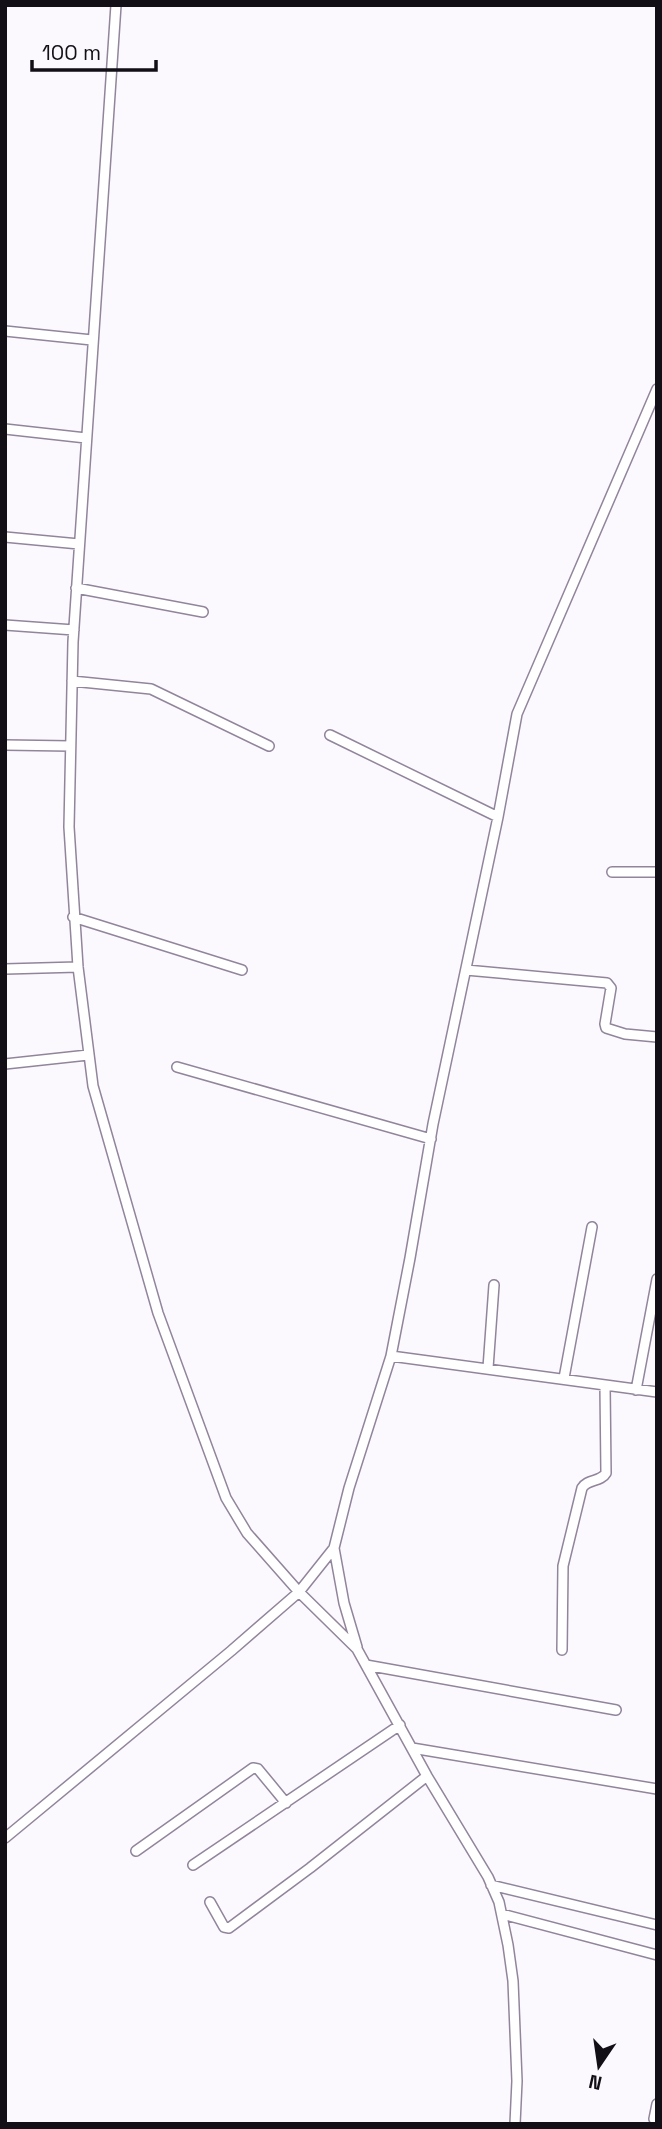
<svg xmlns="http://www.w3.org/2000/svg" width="662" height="2129" font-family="'Space Grotesk',sans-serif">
  <rect width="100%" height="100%" fill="#fcf9fe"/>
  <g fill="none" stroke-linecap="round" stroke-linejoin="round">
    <defs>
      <path id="minor" d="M116,5L73,642L69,827L78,967L93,1086L158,1313L226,1498L247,1533L299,1592L357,1649L427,1776L488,1877L499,1902L508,1945L513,1981L517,2081L515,2124
        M5,331L92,340
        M5,429L86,438
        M5,537L79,544
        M76,588L203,612
        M5,625L74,630
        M72,681L151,689L269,746
        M330,735L498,817
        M5,745L70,746
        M612,872H657
        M73,917L242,970
        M5,969L78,967
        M466,970L607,983L611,988L605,1024L606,1028L625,1034L657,1037
        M5,1064L88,1055
        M177,1067L431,1139
        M391,1356L410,1258L433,1124L498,817L517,714L657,389
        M488,1368L494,1285
        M564,1378L592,1227
        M636,1390L657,1279
        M334,1548L344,1603L357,1647
        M562,1650L563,1566L582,1488C587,1479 601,1482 606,1473L605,1386
        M366,1665L616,1710
        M412,1748L657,1789
        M5,1838L231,1651L299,1592L334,1548L349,1488L391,1356L657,1392
        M136,1851L253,1768L258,1769L286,1803
        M193,1865L400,1725
        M491,1885L657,1925
        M210,1902L224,1927L229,1928L310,1868L427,1776
        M502,1914L657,1955
        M654,2119L657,2104"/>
    </defs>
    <use href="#minor" stroke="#91859b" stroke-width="12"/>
    <use href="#minor" stroke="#fff" stroke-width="9"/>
  </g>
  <rect width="662" height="2129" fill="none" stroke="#130f17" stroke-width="14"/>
  <g transform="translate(599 2066) rotate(193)" stroke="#fcf9fe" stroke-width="5" paint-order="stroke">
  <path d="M0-5L12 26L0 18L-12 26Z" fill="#130f17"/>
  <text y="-10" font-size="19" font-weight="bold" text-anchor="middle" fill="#130f17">N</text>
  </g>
  <path d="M32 60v10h124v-10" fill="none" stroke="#130f17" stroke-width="3.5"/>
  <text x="42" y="60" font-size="21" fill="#130f17" stroke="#fcf9fe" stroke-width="5" paint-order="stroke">100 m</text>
</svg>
